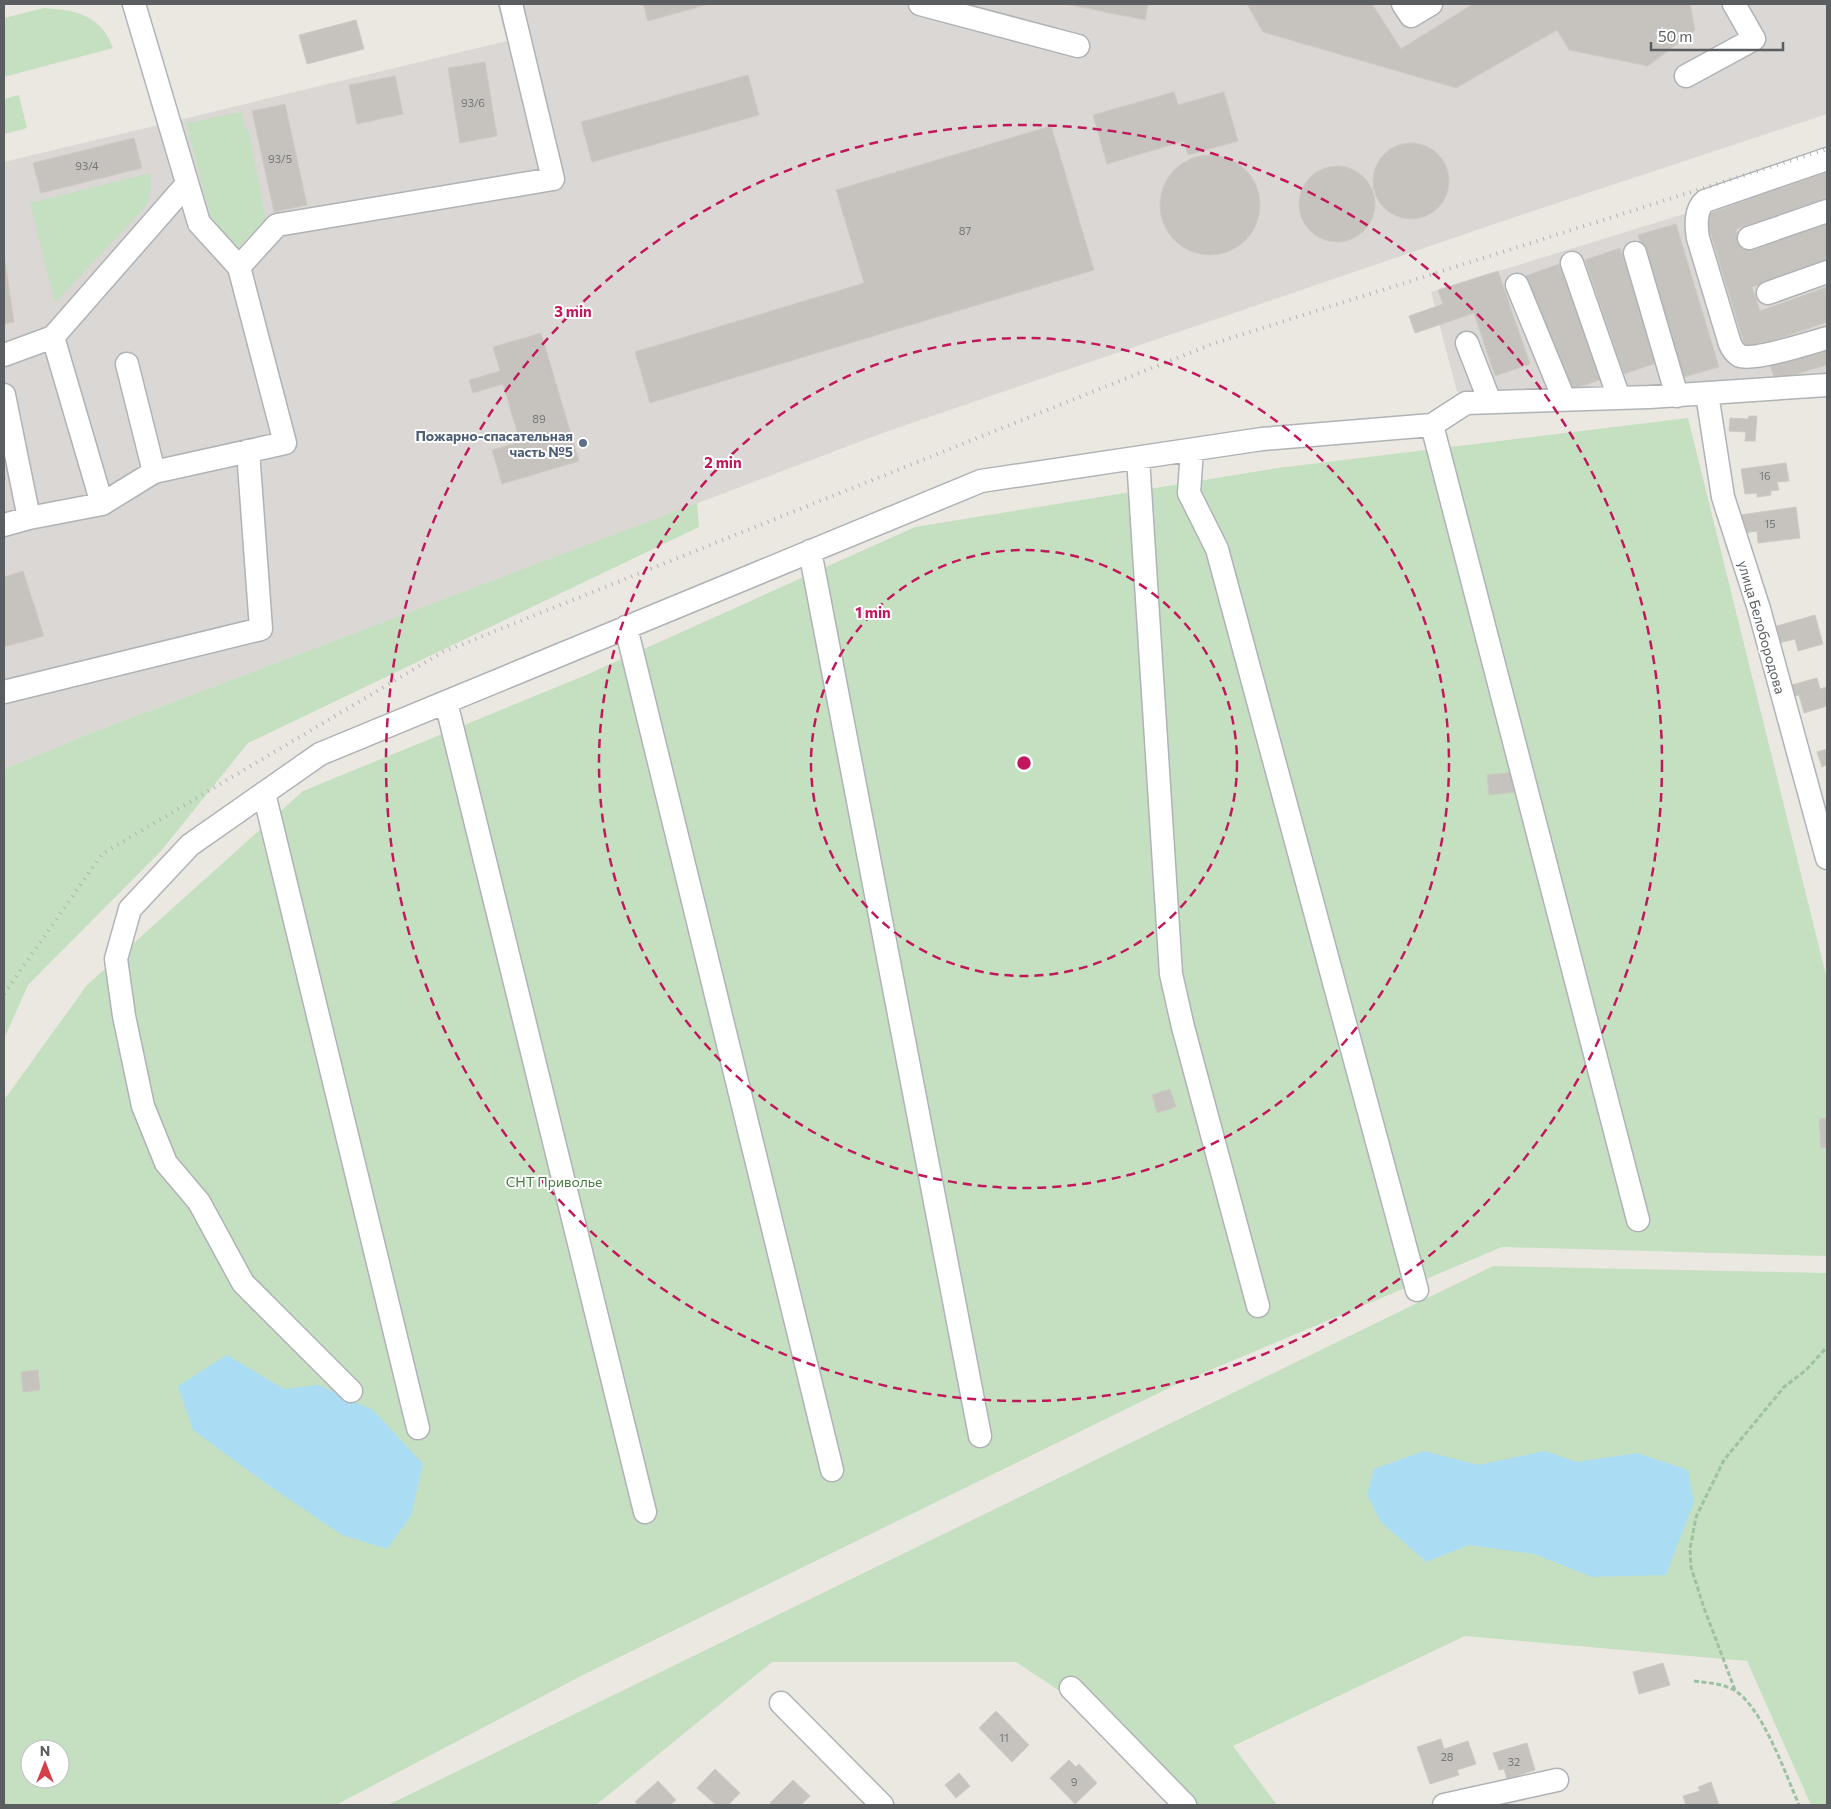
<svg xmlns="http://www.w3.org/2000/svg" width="1831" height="1809" font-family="Commissioner,sans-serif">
  <rect width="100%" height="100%" fill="#ebe8e2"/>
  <path fill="#dad7d4" d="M497,4H1827V114L1518,216L888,431L91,733L4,769V162L507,41Z
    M1827,170V378L1457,392L1431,292Z"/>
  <path fill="#c5e0c1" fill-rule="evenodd" d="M44,8C76,10 101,15 113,48L4,77V18Z
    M19,95L27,128L4,134V99Z
    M242,112L245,129H248L266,220L236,249L211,218L186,123Z
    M150,173C152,186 151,197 144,208L55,303L30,203Z
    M1688,418L1827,979V1256L1502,1247L1175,1385L583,1675L336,1805H4V1100L87,985L303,791L586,675L915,527L1278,468ZM30,1749H60V1779H30Z
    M697,503L699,527L248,743L161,851L28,985L4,1039V769L91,733Z
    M1493,1266L1827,1273V1805H1811L1747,1661L1465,1636L1233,1746L1277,1805H1173L1075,1701L1016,1662H772L596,1805H388Z"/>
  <path fill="#aaddf3" d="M227,1355L284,1389L319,1385L373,1410L423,1464L411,1516L387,1549L342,1535L268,1485L193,1430L178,1386Z
    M1424,1451L1478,1465L1545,1451L1577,1462L1637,1453L1688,1470L1694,1502L1666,1575L1592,1577L1534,1554L1469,1545L1426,1562L1381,1522L1367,1495L1374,1469Z"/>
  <path fill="#c6c3be" stroke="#cfc9c1" d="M643,4H709L648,21Z
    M1065,4H1148L1145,20Z
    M1247,4H1372L1401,49L1473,4H1690L1695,30L1648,66L1569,50L1557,30L1456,88L1263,32Z
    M356,20L364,49L307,64L299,35Z
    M485,62L497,136L460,143L448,68Z
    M748,75L759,115L592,162L581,122Z
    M395,76L403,114L357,124L349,85Z
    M1174,92L1178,105L1224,92L1238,141L1188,155L1184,141L1107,164L1093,115Z
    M285,104L307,205L274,212L252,111Z
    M1051,126L1094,270L650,403L635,352L864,283L836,190Z
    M134,138L142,168L41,193L33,163Z
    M1373 181a38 38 0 1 1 76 0a38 38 0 1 1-76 0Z
    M1160 205a50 50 0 1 1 100 0a50 50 0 1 1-100 0Z
    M1299 204a38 38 0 1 1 76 0a38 38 0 1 1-76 0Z
    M1827,172V199L1736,229L1743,249L1827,220V261L1752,287L1760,311L1827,287V322L1746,350L1705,215Z
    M1676,224L1719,367L1681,378L1638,235Z
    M1620,248L1659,362L1624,374L1585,260Z
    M4,256L14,322L4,324Z
    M1559,264L1602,379L1565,392L1523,277Z
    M1498,271L1530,364L1495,376L1474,313L1415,333L1409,316L1443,304L1438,290Z
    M541,333L579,461L502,484L492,450L520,442L503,384L473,393L469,380L500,371L493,347Z
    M1827,348V365L1775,380L1770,365Z
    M1749,416H1757L1755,441H1745L1746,432L1729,431L1730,418L1748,419Z
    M1786,463L1789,481L1777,482L1779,490L1771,491V495L1757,497V493L1745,494L1741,469Z
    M1796,507L1800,538L1758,543L1757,531L1743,533L1740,515Z
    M23,571L44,636L4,647V577Z
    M1815,615L1823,644L1798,651L1795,639L1775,644L1770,628Z
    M1817,678L1820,689L1827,687V706L1804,713L1799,695L1792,697L1788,686Z
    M1827,749V765L1822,767L1817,752Z
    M1515,772L1517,792L1489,795L1487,775Z
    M1170,1089L1176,1107L1157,1113L1152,1095Z
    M1827,1118V1147L1821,1148L1819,1119Z
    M38,1370L40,1390L23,1392L21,1372Z
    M1663,1663L1670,1685L1639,1694L1633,1672Z
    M996,1711L1029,1745L1012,1762L979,1728Z
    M1441,1739L1444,1749L1468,1741L1476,1764L1457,1770L1459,1775L1430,1784L1417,1747Z
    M1527,1743L1535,1770L1507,1779L1504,1769L1499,1770L1493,1753Z
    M1069,1760L1076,1767L1079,1764L1097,1783L1075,1804L1050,1778Z
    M715,1769L740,1793L728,1805H716L697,1788Z
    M959,1773L970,1786L956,1798L945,1785Z
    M793,1780L810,1796L801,1805H772L770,1803Z
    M658,1781L676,1800L670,1805H638L635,1802Z
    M1711,1782L1719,1805H1686L1683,1796L1700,1791L1698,1787Z"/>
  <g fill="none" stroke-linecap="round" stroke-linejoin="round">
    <defs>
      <path id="minor" d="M920,4L1078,46
        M1403,4L1411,16L1431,4
        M1686,76L1754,39L1734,4
        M1827,159L1705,201C1695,209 1696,227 1698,238L1730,344C1732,349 1735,353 1740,356C1754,361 1810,343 1827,338
        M1749,238L1827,211
        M1635,253L1677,396
        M1572,263L1619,398
        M239,267L277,225L553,179L511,4
        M1517,285L1564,399
        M1768,293L1827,272
        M53,337L102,504
        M1467,343L1490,402
        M4,355L53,337L187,184
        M127,364L154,472L285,443L239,267L199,223L134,4
        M1707,394L1723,497L1759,609L1827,858
        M4,395L29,518
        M1432,425L1638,1220
        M1192,450L1189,493L1217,549L1417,1290
        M1138,458L1171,974L1183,1027L1258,1306
        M4,525L29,518L102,504L154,472
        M810,551L980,1436
        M626,627L832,1470
        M4,692L261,629L248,451
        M446,702L645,1512
        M264,793L418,1428
        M351,1391L243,1283L199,1202L166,1163L143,1106L124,1016L116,959L130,909L190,845L320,754L981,481L1262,439L1432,425L1466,403L1649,397L1827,385
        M1071,1688L1185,1805
        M781,1703L882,1805
        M1444,1805L1557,1780"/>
    </defs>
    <use href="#minor" stroke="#afb3b6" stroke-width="25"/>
    <path stroke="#9dc2a2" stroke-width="3" stroke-dasharray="5 2.5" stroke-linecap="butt" d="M1694,1681C1707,1683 1720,1683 1732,1689C1761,1703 1786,1775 1799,1805
      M1735,1690L1704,1608L1691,1567L1690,1549L1696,1517L1724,1460L1784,1387L1806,1370L1827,1347"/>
    <use href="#minor" stroke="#fff" stroke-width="22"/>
    <path stroke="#b0b1b1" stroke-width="4" stroke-dasharray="1 6" stroke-linecap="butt" d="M4,994L102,854L443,652L1212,344L1827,149"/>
  </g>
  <g fill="none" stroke="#c2185b" stroke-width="2.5" stroke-dasharray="9 6">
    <circle cx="1024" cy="763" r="213"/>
    <circle cx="1024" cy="763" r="425"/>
    <circle cx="1024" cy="763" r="638"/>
  </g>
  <circle fill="#5c6f8a" stroke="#fff" stroke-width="2" cx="583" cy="443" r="5"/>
  <g text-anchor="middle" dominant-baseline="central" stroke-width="4" stroke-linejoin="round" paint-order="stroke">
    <g font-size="11" fill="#757778">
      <text x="473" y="102">93/6</text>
      <text x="280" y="158">93/5</text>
      <text x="87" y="165">93/4</text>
      <text x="965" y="230">87</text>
      <text x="539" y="418">89</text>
      <text x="1765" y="475">16</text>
      <text x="1770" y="523">15</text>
      <text x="1004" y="1737">11</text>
      <text x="1447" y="1756">28</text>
      <text x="1514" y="1761">32</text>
      <text x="1074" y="1781">9</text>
    </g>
    <g font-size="14" font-weight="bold" fill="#4e5e75" stroke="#fff" text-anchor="end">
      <text x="573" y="435">Пожарно-спасательная<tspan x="573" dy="16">часть №5</tspan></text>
    </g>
    <g font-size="14" fill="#5a5e61" stroke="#fff">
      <text transform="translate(1762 627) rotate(74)">улица Белобородова</text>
    </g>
    <g font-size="14" fill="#447b3e" stroke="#fff">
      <text x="554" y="1181">СНТ Приволье</text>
    </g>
  </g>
  <circle cx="1024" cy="763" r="8" fill="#c2185b" stroke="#fff" stroke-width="2.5"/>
  <g font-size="15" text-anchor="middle" font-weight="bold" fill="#c2185b" stroke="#fff" stroke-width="4" stroke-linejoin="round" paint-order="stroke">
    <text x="573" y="317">3 min</text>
    <text x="723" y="468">2 min</text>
    <text x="873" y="618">1 min</text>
  </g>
  <rect width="1831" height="1809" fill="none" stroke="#5a5e61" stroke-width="10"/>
  <g transform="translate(45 1764)"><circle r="24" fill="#ffffff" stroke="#bdbfc0"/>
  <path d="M0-4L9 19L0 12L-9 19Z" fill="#d2414a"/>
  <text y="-8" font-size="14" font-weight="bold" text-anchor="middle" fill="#5a5e61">N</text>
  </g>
  <path d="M1651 42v8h132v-8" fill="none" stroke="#5a5e61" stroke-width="2.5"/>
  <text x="1658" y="42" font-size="15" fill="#5a5e61" stroke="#ffffff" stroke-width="4" paint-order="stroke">50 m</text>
</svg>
